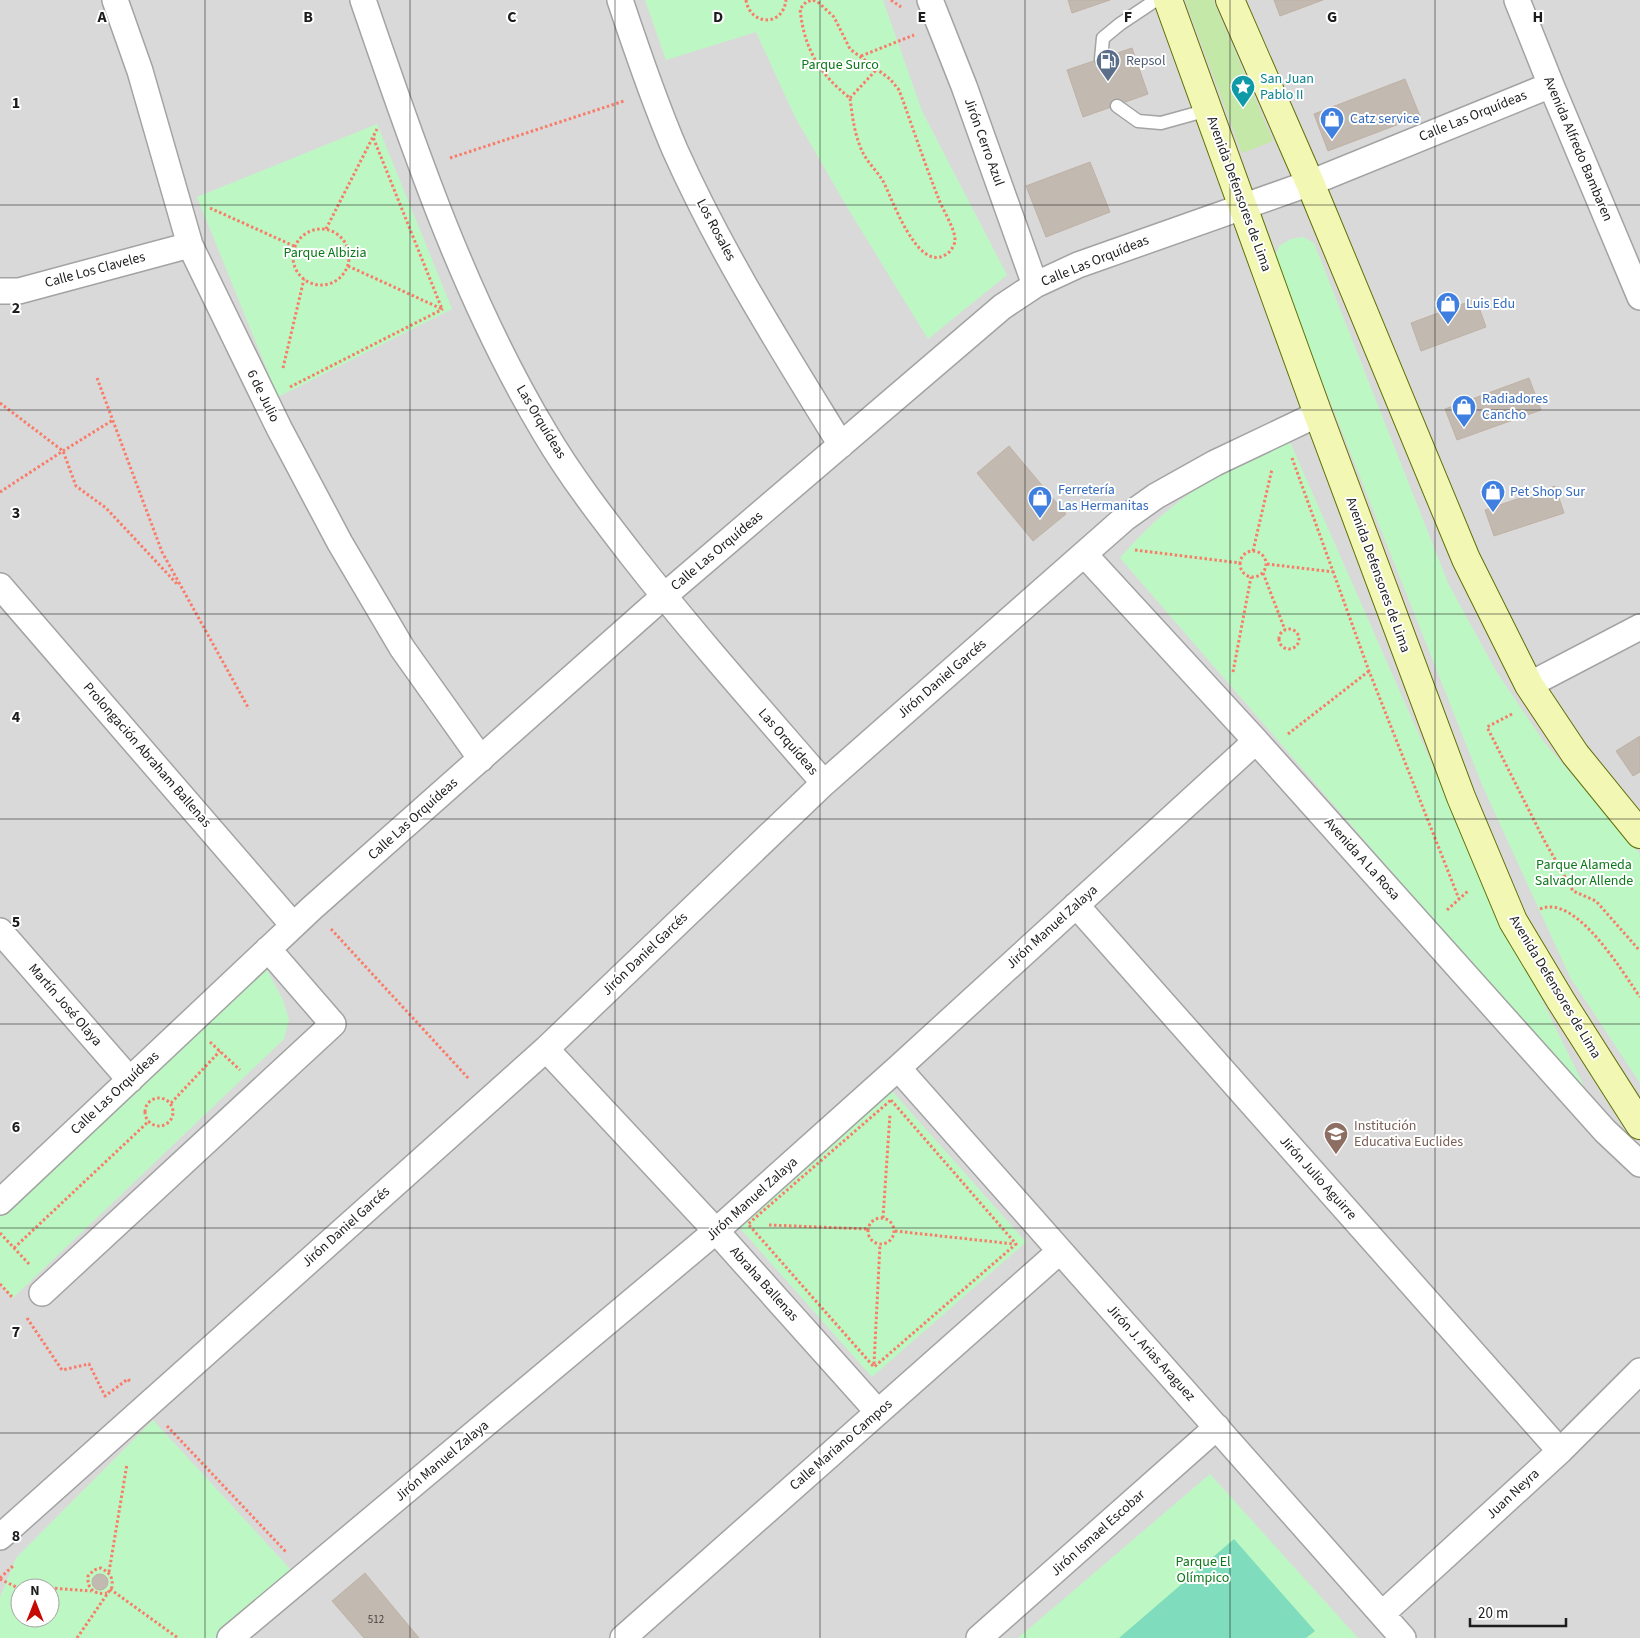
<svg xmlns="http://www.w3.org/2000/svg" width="1640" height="1638" font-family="'Source Sans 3',sans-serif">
  <rect width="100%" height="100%" fill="#edeae1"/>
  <path fill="#dad9d9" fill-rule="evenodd" d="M0,0H1640V1638H0ZM20,1588H50V1618H20Z"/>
  <path fill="#c4e8a7" d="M1185,0H1213L1273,141L1242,153Z"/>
  <path fill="#bdf8c4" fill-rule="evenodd" d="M645,0H883L922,111L1007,275L928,339L847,207L795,117L756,32L666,60Z
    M377,124L452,309L278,397L197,197Z
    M1303,237L1314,243L1448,583L1496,671L1544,742L1640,854V1083L1570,977L1483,787L1274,260L1279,246L1291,239Z
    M1290,442L1479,871L1584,1086L1581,1089L1578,1087L1120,558C1170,500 1219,469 1290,442Z
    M266,968L283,1000L289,1020L284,1039L13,1298L0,1284V1216Z
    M892,1091L1026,1242L872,1377L739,1227Z
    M153,1420L293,1572L216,1638H0V1597L16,1558ZM20,1588H50V1618H20Z
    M1210,1474L1358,1638H1018Z"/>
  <path fill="#7fdcbc" d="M1234,1539L1315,1631L1306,1638H1119Z"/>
  <path fill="#c2b9b1" stroke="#bfb1a4" d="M1068,0H1110L1072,13Z
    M1274,0H1323L1280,16Z
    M1132,48L1148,94L1083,117L1067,70Z
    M1405,79L1420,116L1328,151L1314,114Z
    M1090,162L1110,212L1046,237L1026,186Z
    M1476,299L1486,327L1421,351L1411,323Z
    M1529,378L1541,410L1457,440L1445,409Z
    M1009,446L1066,514L1033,541L977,473Z
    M1555,486L1564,513L1494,536L1485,510Z
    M1640,736V772L1633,776L1616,751Z
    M365,1573L419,1638H364L332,1601Z
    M92 1582a8 8 0 1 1 16 0a8 8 0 1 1-16 0Z"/>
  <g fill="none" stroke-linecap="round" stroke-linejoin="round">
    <defs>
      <path id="service" d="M1101,59L1103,38L1120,24L1156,0
        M1117,106L1138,121L1161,123L1208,110"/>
      <path id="minor" d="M115,0L140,71L190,245L279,428L340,543L402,648L481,759
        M363,0C413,146 465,300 545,433C571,477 602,517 633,557C694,635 759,708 824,783
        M620,0C637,51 654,101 675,150C721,253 782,349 841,445
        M930,0L964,86L1035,285
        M1517,0L1551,85L1640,297
        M0,291H19L190,245
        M1084,554L1256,741L1605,1131L1640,1164
        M0,586L293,925
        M1529,685L1640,627
        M1076,905L1560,1451
        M0,931L130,1080
        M546,1049L716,1231L878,1412
        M898,1068L1403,1638
        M0,1202L312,908L664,596L1002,307L1035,285L1078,265L1310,183L1551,85
        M42,1293L333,1024L268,949
        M0,1537L546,1049L824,783L1125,518L1156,496L1215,463L1318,414
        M1382,1614L1560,1451L1640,1371
        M230,1638L716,1231L898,1068L1256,741
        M623,1638L1060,1251
        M979,1638L1217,1427"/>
      <path id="secondary" d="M1168,0L1318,414L1461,797L1513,921L1561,1001L1640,1125
        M1230,0L1310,183L1466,559L1529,685L1575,754L1640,834"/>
    </defs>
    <use href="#service" stroke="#a3a3a3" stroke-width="15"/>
    <use href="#minor" stroke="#a3a3a3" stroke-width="28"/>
    <use href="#secondary" stroke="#617006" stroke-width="30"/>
    <path stroke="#f87c68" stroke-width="3" stroke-dasharray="2.5 2.5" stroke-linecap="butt" d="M746,0C750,26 783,27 786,0
      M813,0L819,3L834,17L850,49L890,79L899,90C912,125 924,162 938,197C942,209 955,228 955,240C955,245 950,253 945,255C917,272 892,198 883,181C876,169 865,161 860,146C854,131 852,114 850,98C819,74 804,48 800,9L806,2Z
      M891,0L901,7
      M861,56L914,35
      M850,98L877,69
      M450,158L624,101
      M210,208L294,246
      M293 257a28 28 0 1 1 56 0a28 28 0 1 1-56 0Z
      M326,229L377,129
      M348,266L442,309L373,137
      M283,368L304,279
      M97,378L162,552L249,709
      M290,387L443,309
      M0,403L63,451L76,486L106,508L178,585
      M1292,458L1369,671L1459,899
      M0,492L63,451L113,420
      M1135,550L1240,563
      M1240 564a13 13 0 1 1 26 0a13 13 0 1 1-26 0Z
      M1253,551L1272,469
      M1267,564L1334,572
      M1263,573L1285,630
      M1279 639a10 10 0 1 1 20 0a10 10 0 1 1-20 0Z
      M1233,672L1251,577
      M1512,714L1487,727L1544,840L1573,891L1596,901L1640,951
      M1288,734L1369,671
      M1540,909C1576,893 1623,973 1640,997
      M1447,910L1468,891
      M331,929L469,1079
      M210,1042L240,1070
      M145 1112a14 14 0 1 1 28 0a14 14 0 1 1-28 0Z
      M891,1100L1016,1244L874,1367L748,1224Z
      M171,1103L220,1051
      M868 1231a13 13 0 1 1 26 0a13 13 0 1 1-26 0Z
      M883,1218L890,1114
      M769,1225L868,1229
      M895,1231L1014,1244
      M0,1233L29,1264
      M14,1248L149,1121
      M0,1284L12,1297
      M27,1318L62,1370L89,1364L105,1396L128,1379L131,1383
      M874,1364L880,1244
      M167,1426L286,1552
      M109,1572L127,1464
      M0,1578L14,1565
      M0,1579L20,1589
      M50,1588L91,1591
      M110,1589L178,1638
      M77,1638L112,1587C113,1577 110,1573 101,1568L94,1570L88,1576C87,1589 94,1595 107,1593"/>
    <use href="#service" stroke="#fff" stroke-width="12"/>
    <use href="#minor" stroke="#fff" stroke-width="25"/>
    <use href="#secondary" stroke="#f2f8b4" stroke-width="28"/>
  </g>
  <path fill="none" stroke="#1c1c1c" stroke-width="1" stroke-opacity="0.55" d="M205,0V1638M410,0V1638M615,0V1638M820,0V1638M1025,0V1638M1230,0V1638M1435,0V1638M0,205H1640M0,410H1640M0,614H1640M0,819H1640M0,1024H1640M0,1228H1640M0,1433H1640"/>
  <defs>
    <symbol id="fuel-pin" viewBox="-11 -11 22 30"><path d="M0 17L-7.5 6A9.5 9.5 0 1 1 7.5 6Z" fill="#5c6f8a" stroke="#fff"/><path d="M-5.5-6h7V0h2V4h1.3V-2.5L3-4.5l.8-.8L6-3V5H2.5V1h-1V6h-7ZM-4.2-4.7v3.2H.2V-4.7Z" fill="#fff"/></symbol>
    <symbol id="sight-pin" viewBox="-11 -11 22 30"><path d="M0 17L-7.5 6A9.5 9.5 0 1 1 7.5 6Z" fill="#0f9aa8" stroke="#fff"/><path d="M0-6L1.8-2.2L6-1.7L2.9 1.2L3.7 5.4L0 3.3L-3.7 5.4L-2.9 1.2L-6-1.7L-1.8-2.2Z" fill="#fff"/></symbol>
    <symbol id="shop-pin" viewBox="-11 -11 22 30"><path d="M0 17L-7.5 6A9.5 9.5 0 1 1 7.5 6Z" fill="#3f7fe0" stroke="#fff"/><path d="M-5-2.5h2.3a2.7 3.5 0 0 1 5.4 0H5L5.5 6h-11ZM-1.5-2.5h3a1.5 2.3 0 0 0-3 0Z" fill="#fff"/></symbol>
    <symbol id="school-pin" viewBox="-11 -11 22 30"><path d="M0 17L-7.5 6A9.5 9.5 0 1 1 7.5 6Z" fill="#8d6e63" stroke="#fff"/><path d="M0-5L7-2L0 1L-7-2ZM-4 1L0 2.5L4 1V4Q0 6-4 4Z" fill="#fff"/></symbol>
  </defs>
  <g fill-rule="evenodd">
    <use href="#fuel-pin" x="1094" y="47" width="28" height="38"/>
    <use href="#sight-pin" x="1229" y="73" width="28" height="38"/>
    <use href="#shop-pin" x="1318" y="105" width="28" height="38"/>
    <use href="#shop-pin" x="1434" y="290" width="28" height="38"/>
    <use href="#shop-pin" x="1450" y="393" width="28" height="38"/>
    <use href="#shop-pin" x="1479" y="478" width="28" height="38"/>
    <use href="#shop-pin" x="1026" y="484" width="28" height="38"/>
    <use href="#school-pin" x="1322" y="1120" width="28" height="38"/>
  </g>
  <g text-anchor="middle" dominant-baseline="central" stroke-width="4" stroke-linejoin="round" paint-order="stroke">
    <g font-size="11" fill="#464341">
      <text x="376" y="1619">512</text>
    </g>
    <g font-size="14" fill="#4e5e75" stroke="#fff" text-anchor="start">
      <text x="1126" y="61">Repsol</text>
    </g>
    <g font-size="14" fill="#0c7819" stroke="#fff">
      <text x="840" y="65">Parque Surco</text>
      <text x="325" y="253">Parque Albizia</text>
      <text x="1584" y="865">Parque Alameda<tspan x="1584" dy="16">Salvador Allende</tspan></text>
      <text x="1203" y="1562">Parque El<tspan x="1203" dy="16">Olímpico</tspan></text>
    </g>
    <g font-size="14" fill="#0d838f" stroke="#fff" text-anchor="start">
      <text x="1260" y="79">San Juan<tspan x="1260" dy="16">Pablo II</tspan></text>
    </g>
    <g font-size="14" fill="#1c1c1c" stroke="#fff">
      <text transform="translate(1473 116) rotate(-22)">Calle Las Orquídeas</text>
      <text transform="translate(984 142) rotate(70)">Jirón Cerro Azul</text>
      <text transform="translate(1578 149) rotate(67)">Avenida Alfredo Bambaren</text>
      <text transform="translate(1239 194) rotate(70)">Avenida Defensores de Lima</text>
      <text transform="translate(716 230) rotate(62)">Los Rosales</text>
      <text transform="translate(1095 261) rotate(-22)">Calle Las Orquídeas</text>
      <text transform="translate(95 270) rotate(-15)">Calle Los Claveles</text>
      <text transform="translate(263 396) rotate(64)">6 de Julio</text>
      <text transform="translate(541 422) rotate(59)">Las Orquídeas</text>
      <text transform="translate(717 551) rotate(-40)">Calle Las Orquídeas</text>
      <text transform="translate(1378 575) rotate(70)">Avenida Defensores de Lima</text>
      <text transform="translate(942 679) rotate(-41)">Jirón Daniel Garcés</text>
      <text transform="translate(788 742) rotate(49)">Las Orquídeas</text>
      <text transform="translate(147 755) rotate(49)">Prolongación Abraham Ballenas</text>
      <text transform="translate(413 819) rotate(-42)">Calle Las Orquídeas</text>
      <text transform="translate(1362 859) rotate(48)">Avenida A La Rosa</text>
      <text transform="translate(1052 927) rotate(-42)">Jirón Manuel Zalaya</text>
      <text transform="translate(645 954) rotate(-44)">Jirón Daniel Garcés</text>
      <text transform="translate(1555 987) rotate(59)">Avenida Defensores de Lima</text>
      <text transform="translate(65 1005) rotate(49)">Martín José Olaya</text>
      <text transform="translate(115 1093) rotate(-43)">Calle Las Orquídeas</text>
      <text transform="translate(1318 1178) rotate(48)">Jirón Julio Aguirre</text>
      <text transform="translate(752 1199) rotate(-42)">Jirón Manuel Zalaya</text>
      <text transform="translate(346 1227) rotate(-42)">Jirón Daniel Garcés</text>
      <text transform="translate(764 1284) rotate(48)">Abraha Ballenas</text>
      <text transform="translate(1151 1353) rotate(48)">Jirón J. Arias Araguez</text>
      <text transform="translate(841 1445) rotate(-41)">Calle Mariano Campos</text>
      <text transform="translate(442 1461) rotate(-40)">Jirón Manuel Zalaya</text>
      <text transform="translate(1513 1494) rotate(-43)">Juan Neyra</text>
      <text transform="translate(1098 1533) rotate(-42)">Jirón Ismael Escobar</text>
    </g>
    <g font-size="14" fill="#366cbe" stroke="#fff" text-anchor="start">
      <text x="1350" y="119">Catz service</text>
      <text x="1466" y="304">Luis Edu</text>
      <text x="1482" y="399">Radiadores<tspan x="1482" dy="16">Cancho</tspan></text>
      <text x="1058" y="490">Ferretería<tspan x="1058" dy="16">Las Hermanitas</tspan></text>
      <text x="1510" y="492">Pet Shop Sur</text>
    </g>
    <g font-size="14" fill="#785e54" stroke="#fff" text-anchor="start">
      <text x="1354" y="1126">Institución<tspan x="1354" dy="16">Educativa Euclides</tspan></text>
    </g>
  </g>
  <g font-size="16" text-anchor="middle" font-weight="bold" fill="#1c1c1c" stroke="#fff" stroke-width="4" stroke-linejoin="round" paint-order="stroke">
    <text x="102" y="22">A</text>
    <text x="308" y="22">B</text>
    <text x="512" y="22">C</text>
    <text x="718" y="22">D</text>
    <text x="922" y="22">E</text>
    <text x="1128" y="22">F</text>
    <text x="1332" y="22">G</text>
    <text x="1538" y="22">H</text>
    <text x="16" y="108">1</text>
    <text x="16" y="313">2</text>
    <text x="16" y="518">3</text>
    <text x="16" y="722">4</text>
    <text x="16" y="927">5</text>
    <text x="16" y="1132">6</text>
    <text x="16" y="1337">7</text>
    <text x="16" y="1541">8</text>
  </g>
  <g transform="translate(35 1603)"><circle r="24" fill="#ffffff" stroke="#a4a4a4"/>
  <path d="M0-4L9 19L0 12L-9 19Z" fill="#c60902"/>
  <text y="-8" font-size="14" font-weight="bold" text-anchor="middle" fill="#1c1c1c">N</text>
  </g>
  <path d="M1470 1618v8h96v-8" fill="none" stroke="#1c1c1c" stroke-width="2.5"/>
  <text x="1478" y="1618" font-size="15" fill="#1c1c1c" stroke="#ffffff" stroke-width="4" paint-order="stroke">20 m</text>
</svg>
